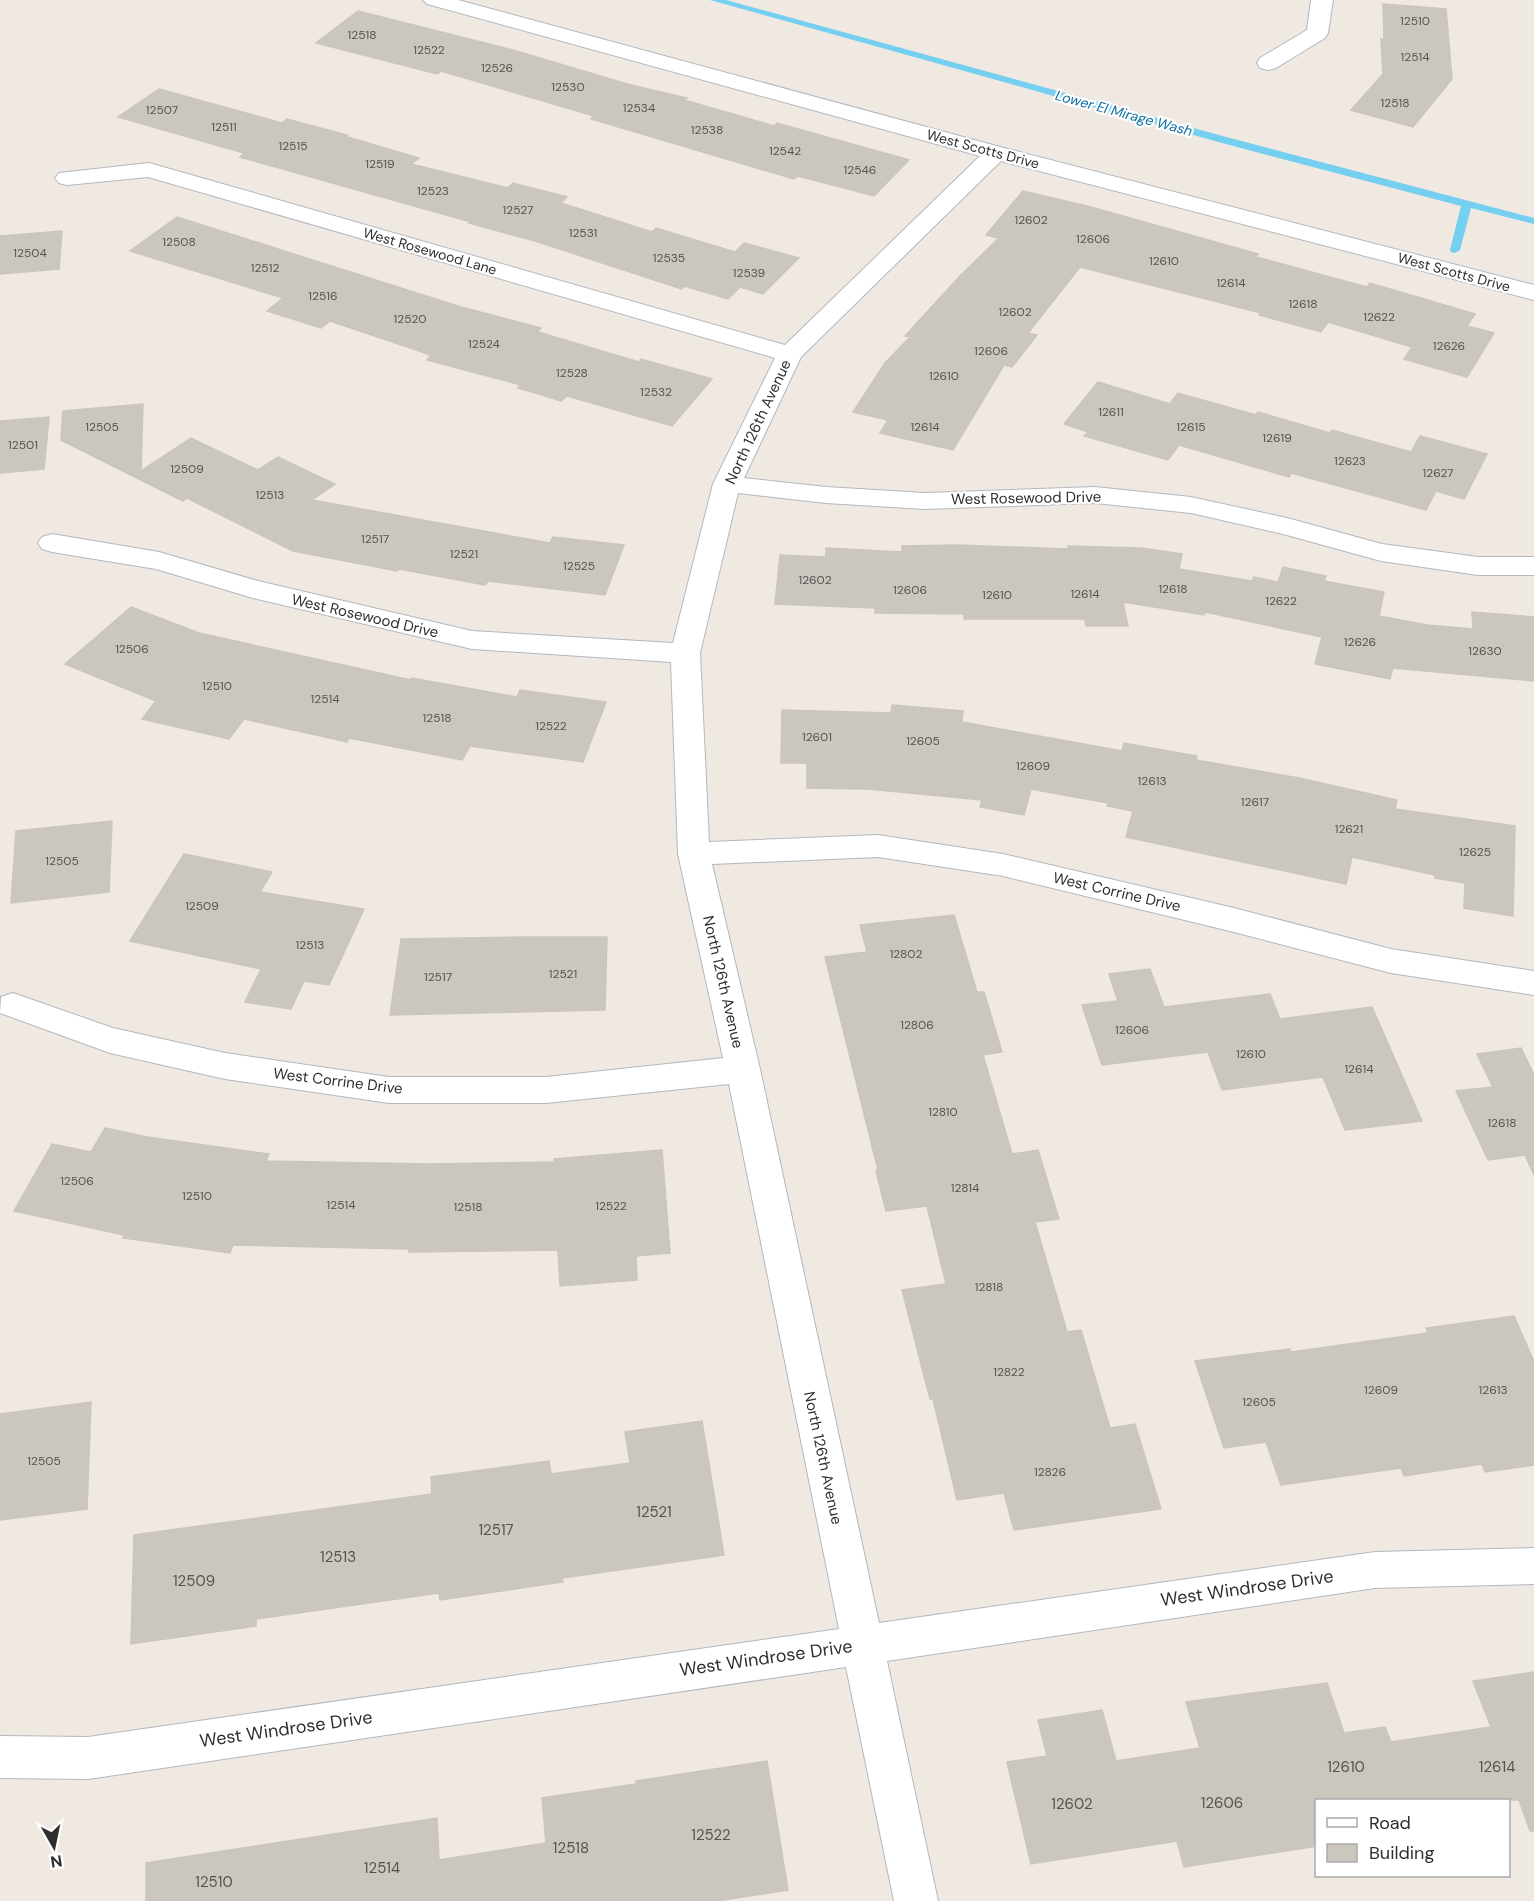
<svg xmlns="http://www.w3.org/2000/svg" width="1534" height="1901" font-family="'DM Sans',sans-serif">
  <rect width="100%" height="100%" fill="#efe9e1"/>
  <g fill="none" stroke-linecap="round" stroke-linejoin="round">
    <path fill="#75cff0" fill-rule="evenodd" d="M710,0H726L1230,138L1534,218V224L1471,208L1460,250L1455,253L1451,252L1450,250L1461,206L1222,143Z"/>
  </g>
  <path fill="#cbc7bf" stroke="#cbc5ba" stroke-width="1.5" d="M1383,4L1446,9L1452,79L1413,127L1351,110L1383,74L1381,39H1384Z
    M358,11L513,50L627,84L687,98L684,100L774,126L777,123L909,160L874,196L798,176L794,179L591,119L594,116L441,71L437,74L316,43Z
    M159,89L282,123L287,119L347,135L344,136L419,158L411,164L508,188L513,183L567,197L561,203L652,232L656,228L735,252L744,243L799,258L763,294L740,287L728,299L684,286L682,289L535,241L469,223L471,222L240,157L244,153L118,117Z
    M1023,191L1091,207L1258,254L1256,257L1367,287L1370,283L1475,314L1467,326L1494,333L1467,377L1404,359L1412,347L1328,322L1321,332L1259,315L1261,313L1080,267L1028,333L1037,335L1012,367L1004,365L953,450L880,433L888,420L853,412L885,363L910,337L905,336L960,276L999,238L986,235Z
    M177,217L461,307L541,328L538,332L639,362L641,359L712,379L672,426L567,396L561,401L518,388L521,385L427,360L431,355L330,321L321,328L267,311L283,298L130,251Z
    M62,231L59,269L0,274V236Z
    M1098,382L1170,404L1178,393L1256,415L1258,412L1330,433L1332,430L1411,452L1420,436L1487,454L1464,499L1436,491L1426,510L1291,473L1289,477L1179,445L1168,460L1084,436L1088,432L1064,424Z
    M143,404L141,471L191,438L258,470L278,457L335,484L312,500L550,543L553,537L624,545L605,595L488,581L485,585L399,569L397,571L293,551L187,498L183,501L61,440L63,411Z
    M49,417L44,469L0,473V421Z
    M958,545L1068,549V546L1141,548L1182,554L1179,569L1252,581L1254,577L1278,582L1283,567L1326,576L1324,581L1384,592L1379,616L1427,625L1473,629L1472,612L1534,617V681L1393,668L1390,679L1315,664L1322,637L1205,612L1204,615L1123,602L1128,626H1086L1085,619H964V614L875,613V608L775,604L780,555L826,557V548L902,552V546Z
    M131,607L199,633L411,680L412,678L517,697L520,690L606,702L583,762L470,746L462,760L349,738L347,742L244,719L229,739L142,719L156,701L65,664Z
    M892,705L963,711L962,722L1122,751L1124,743L1197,756L1196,760L1299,778L1397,800L1395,809L1515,826L1513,916L1464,908L1465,883L1435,878V875L1352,857L1346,884L1126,837L1133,811L1107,806L1108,803L1031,789L1024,815L980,807L982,800L868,789L807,788V763H781L782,710L891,713Z
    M112,821L109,892L11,903L16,831Z
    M184,854L272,872L260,892L364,909L329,985L304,981L291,1009L245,1002L261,969L130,941Z
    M954,915L977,992H984L1002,1052L983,1055L1012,1154L1038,1150L1059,1219L1035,1222L1067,1332L1081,1330L1110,1428L1135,1424L1161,1509L1014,1530L1004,1493L957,1500L933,1399H930L902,1290L946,1284L927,1206L886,1211L876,1171L878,1170L825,957L867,952L860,925Z
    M522,937H607L605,1010L390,1015L401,939Z
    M1150,969L1164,1007L1270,994L1280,1019L1372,1007L1422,1121L1345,1130L1323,1077L1222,1090L1208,1052L1102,1065L1082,1005L1118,1001L1109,974Z
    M1521,1048L1534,1075V1175L1525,1155L1488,1160L1456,1091L1493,1087L1477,1054Z
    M105,1128L147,1137L269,1154L266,1161L427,1164L554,1162V1159L662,1150L670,1253L636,1256L637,1280L560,1286L558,1250L409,1252V1249L233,1245L230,1253L123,1238L124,1235L14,1211L52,1144L91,1152Z
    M1514,1316L1534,1362V1465L1485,1472L1482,1464L1404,1476L1401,1468L1281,1485L1266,1442L1224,1448L1195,1361L1290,1349L1291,1352L1428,1333L1426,1328Z
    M91,1402L87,1509L0,1520V1414Z
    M702,1421L724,1555L562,1578L563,1582L440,1600L439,1593L256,1619V1626L131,1644L134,1535L432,1494L431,1477L549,1461L551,1474L630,1463L625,1432Z
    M1534,1672V1831H1530L1519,1800H1317V1846L1184,1867L1177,1841L1031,1864L1007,1762L1047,1756L1038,1720L1102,1710L1116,1761L1200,1748L1186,1702L1327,1683L1344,1733L1385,1727L1391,1742L1491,1727L1473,1681Z
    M767,1761L788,1890L717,1901H146V1863L437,1818L439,1860L546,1843L542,1798L636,1784V1781Z"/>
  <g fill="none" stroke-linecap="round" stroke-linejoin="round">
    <defs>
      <path id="minor" d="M423,0H458L1004,148L1534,285V300L1001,161L801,357L744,478L826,487L925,493L1095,487L1191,497L1287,518L1382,544L1478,557H1534V575H1478L1381,561L1283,534L1191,513L1095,503L925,509L826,503L738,493L700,653L709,842L878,835L1003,854L1234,908L1391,949L1534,971V995L1391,973L1234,932L1003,876L878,857L712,864L760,1069L879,1623L1375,1552L1534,1548V1584L1375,1588L887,1661L938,1901H894L846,1667L88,1779L0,1778V1736L88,1737L839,1629L729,1084L546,1103H389L225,1079L110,1053L0,1013L1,997L13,993L113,1028L225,1053L389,1077H546L723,1058L678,854L671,662L472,649L253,598L156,569L52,552L42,549L38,543L42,537L52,534L159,552L258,581L472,631L673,643L713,484L775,358L148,177L67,185L59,183L55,178L59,173L149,163L785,345L980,156L427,4Z
        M1311,0H1333L1328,33L1325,38L1276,68L1268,70L1260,68L1257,63L1260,58L1307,30Z"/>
    </defs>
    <use href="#minor" stroke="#b4b7c1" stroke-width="2"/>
    <use href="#minor" fill="#fff" fill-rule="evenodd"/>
  </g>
  <g text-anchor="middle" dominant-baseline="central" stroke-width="4.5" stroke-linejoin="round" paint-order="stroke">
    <g font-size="12" fill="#555452">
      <text x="1415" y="21">12510</text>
      <text x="362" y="35">12518</text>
      <text x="429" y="50">12522</text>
      <text x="1415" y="57">12514</text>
      <text x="497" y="68">12526</text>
      <text x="568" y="87">12530</text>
      <text x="1395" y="103">12518</text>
      <text x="639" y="108">12534</text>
      <text x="162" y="110">12507</text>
      <text x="224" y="127">12511</text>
      <text x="707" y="130">12538</text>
      <text x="293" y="146">12515</text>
      <text x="785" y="151">12542</text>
      <text x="380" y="164">12519</text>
      <text x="860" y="170">12546</text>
      <text x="433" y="191">12523</text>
      <text x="518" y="210">12527</text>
      <text x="1031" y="220">12602</text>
      <text x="583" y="233">12531</text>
      <text x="1093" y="239">12606</text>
      <text x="179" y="242">12508</text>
      <text x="30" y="253">12504</text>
      <text x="669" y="258">12535</text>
      <text x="1164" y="261">12610</text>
      <text x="265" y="268">12512</text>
      <text x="749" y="273">12539</text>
      <text x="1231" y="283">12614</text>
      <text x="323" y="296">12516</text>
      <text x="1303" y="304">12618</text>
      <text x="1015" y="312">12602</text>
      <text x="1379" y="317">12622</text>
      <text x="410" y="319">12520</text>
      <text x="484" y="344">12524</text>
      <text x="1449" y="346">12626</text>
      <text x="991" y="351">12606</text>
      <text x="572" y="373">12528</text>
      <text x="944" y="376">12610</text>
      <text x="656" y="392">12532</text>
      <text x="1111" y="412">12611</text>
      <text x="102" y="427">12505</text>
      <text x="925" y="427">12614</text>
      <text x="1191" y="427">12615</text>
      <text x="1277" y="438">12619</text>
      <text x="23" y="445">12501</text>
      <text x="1350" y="461">12623</text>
      <text x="187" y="469">12509</text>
      <text x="1438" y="473">12627</text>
      <text x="270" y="495">12513</text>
      <text x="375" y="539">12517</text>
      <text x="464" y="554">12521</text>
      <text x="579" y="566">12525</text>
      <text x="815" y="580">12602</text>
      <text x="1173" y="589">12618</text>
      <text x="910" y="590">12606</text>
      <text x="1085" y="594">12614</text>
      <text x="997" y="595">12610</text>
      <text x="1281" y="601">12622</text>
      <text x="1360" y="642">12626</text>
      <text x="132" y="649">12506</text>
      <text x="1485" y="651">12630</text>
      <text x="217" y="686">12510</text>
      <text x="325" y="699">12514</text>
      <text x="437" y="718">12518</text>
      <text x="551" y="726">12522</text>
      <text x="817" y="737">12601</text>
      <text x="923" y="741">12605</text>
      <text x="1033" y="766">12609</text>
      <text x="1152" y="781">12613</text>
      <text x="1255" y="802">12617</text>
      <text x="1349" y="829">12621</text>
      <text x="1475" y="852">12625</text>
      <text x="62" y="861">12505</text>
      <text x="202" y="906">12509</text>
      <text x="310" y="945">12513</text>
      <text x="906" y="954">12802</text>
      <text x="563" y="974">12521</text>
      <text x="438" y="977">12517</text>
      <text x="917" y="1025">12806</text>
      <text x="1132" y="1030">12606</text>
      <text x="1251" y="1054">12610</text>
      <text x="1359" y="1069">12614</text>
      <text x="943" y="1112">12810</text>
      <text x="1502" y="1123">12618</text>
      <text x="77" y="1181">12506</text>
      <text x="965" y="1188">12814</text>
      <text x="197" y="1196">12510</text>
      <text x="341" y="1205">12514</text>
      <text x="611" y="1206">12522</text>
      <text x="468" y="1207">12518</text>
      <text x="989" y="1287">12818</text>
      <text x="1009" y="1372">12822</text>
      <text x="1381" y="1390">12609</text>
      <text x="1493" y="1390">12613</text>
      <text x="1259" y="1402">12605</text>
      <text x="44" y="1461">12505</text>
      <text x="1050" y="1472">12826</text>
    </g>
    <g font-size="14" font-style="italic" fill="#0d6fa3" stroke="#fff">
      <text transform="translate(1124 113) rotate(15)">Lower El Mirage Wash</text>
    </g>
    <g font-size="14" fill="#2e2e2e" stroke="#fff">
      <text transform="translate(983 149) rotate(15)">West Scotts Drive</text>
      <text transform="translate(430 251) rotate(16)">West Rosewood Lane</text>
      <text transform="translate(1454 272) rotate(15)">West Scotts Drive</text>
    </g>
    <g font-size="15" fill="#2e2e2e" stroke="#fff">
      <text transform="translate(758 422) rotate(-65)">North 126th Avenue</text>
      <text transform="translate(1026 498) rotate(-1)">West Rosewood Drive</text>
      <text transform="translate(365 616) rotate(13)">West Rosewood Drive</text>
      <text transform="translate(1117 892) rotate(13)">West Corrine Drive</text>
      <text transform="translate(723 982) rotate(77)">North 126th Avenue</text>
      <text transform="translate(338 1081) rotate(7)">West Corrine Drive</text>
      <text transform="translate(823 1458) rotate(78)">North 126th Avenue</text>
    </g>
    <g font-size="15" fill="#555452">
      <text x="654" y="1512">12521</text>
      <text x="496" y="1530">12517</text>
      <text x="338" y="1557">12513</text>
      <text x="194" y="1581">12509</text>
      <text x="1346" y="1767">12610</text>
      <text x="1497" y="1767">12614</text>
      <text x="1222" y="1803">12606</text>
      <text x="1072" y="1804">12602</text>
      <text x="711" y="1835">12522</text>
      <text x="571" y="1848">12518</text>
      <text x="382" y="1868">12514</text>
      <text x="214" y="1882">12510</text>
    </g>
    <g font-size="18" fill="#2e2e2e" stroke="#fff">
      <text transform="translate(1247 1588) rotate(-8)">West Windrose Drive</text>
      <text transform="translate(766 1658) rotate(-8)">West Windrose Drive</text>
      <text transform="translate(286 1729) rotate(-8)">West Windrose Drive</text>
    </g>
  </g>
  <rect x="1315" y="1799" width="195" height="78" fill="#ffffff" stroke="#ababab" stroke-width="1.5"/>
  <rect x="1327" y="1818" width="30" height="9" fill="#ffffff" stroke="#ababab" stroke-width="1.5"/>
  <text x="1369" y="1829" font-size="18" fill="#2e2e2e">Road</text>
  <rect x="1327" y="1844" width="30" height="18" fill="#cbc7bf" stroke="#ababab" stroke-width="1.5"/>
  <text x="1369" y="1859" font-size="18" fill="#2e2e2e">Building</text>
  <g transform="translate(54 1847) rotate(171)" stroke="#ffffff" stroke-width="4.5" paint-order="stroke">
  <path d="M0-4.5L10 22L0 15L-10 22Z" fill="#2e2e2e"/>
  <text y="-9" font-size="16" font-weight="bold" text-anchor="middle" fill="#2e2e2e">N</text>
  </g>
</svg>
